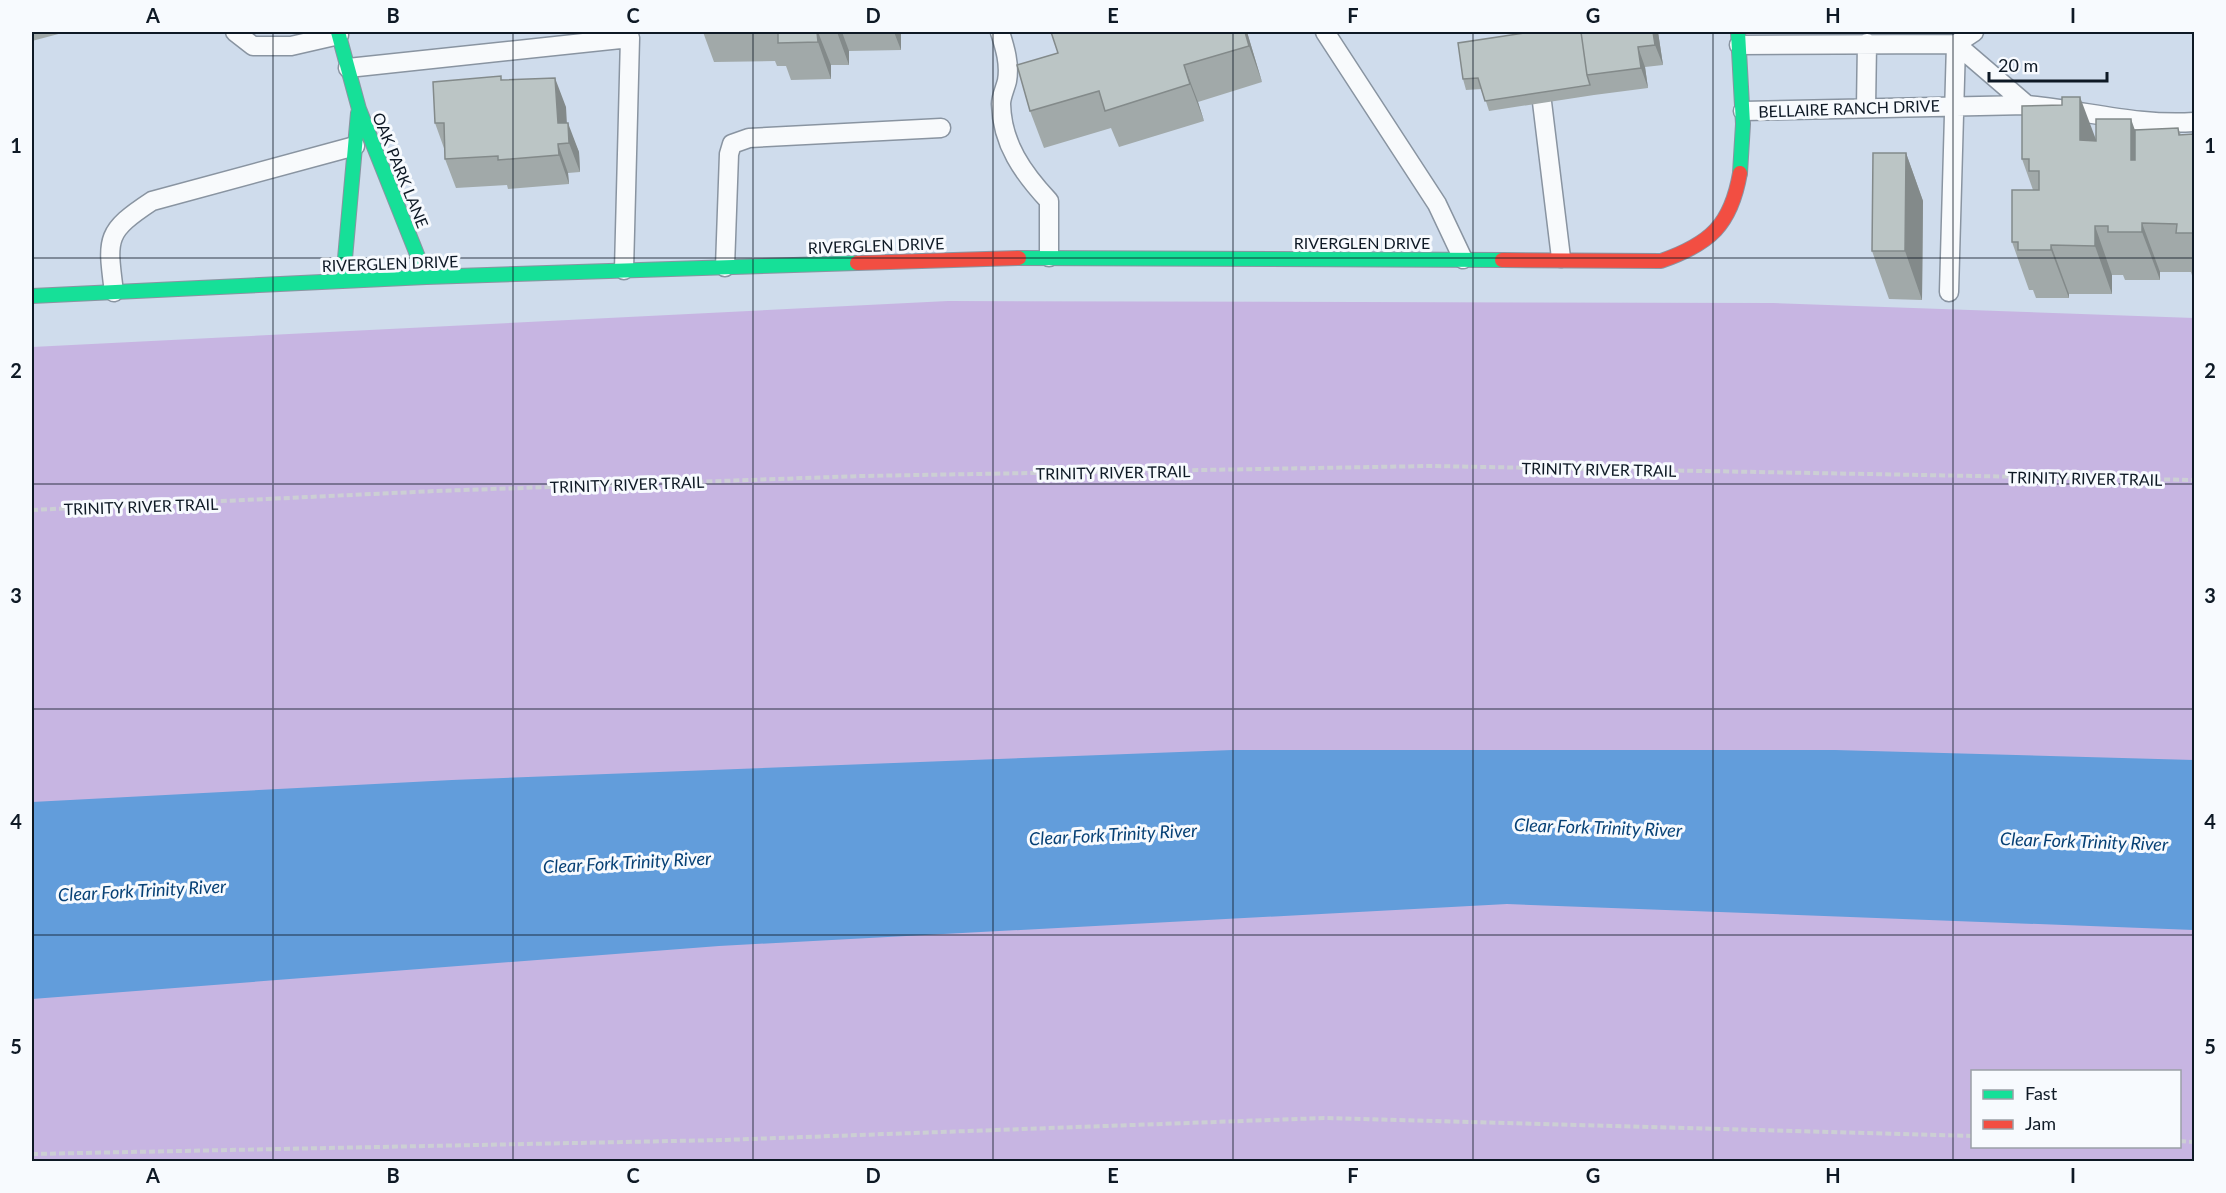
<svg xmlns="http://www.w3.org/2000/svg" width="2226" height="1193" font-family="Lato,sans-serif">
  <rect width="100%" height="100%" fill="#cfdcec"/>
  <path fill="#c7b5e2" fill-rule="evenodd" d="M948,301L1773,303L2194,318V1161L32,1162V347ZM1972,1072H2180V1146H1972Z"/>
  <path fill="#629ddb" d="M1232,750H1835L2194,760V930L1507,904L719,946L32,999V802L452,780Z"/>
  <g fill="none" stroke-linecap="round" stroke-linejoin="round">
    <defs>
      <path id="lane" d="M235,32L253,46H291L339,35
        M1000,32C1005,48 1010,64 1007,81C1005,89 1001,97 1001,104C1002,144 1023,173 1049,201V257
        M1325,32L1437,204L1463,259
        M1739,45L1956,44L2027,105
        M348,68L630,38L624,270
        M1542,102L1561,258
        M1866,108L1867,43
        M1743,111L2027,105C2084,110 2137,126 2194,122
        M725,267L729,154L732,144L749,138L941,128
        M114,292C107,238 105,232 152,201L355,146
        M1949,292L1956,44L1974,32"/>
      <path id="fast" d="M338,32L359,109L426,277
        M1738,32L1743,124L1740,173
        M1019,258L1502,260
        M343,281L358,113
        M32,296L426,277L857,263"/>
      <path id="jam" d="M1502,260L1661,261C1710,244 1731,225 1740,173
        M857,263L1019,258"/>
    </defs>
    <use href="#lane" stroke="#8994a1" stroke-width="21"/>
    <use href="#fast" stroke="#8994a1" stroke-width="16"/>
    <use href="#jam" stroke="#8994a1" stroke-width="16"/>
    <path stroke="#cccfd4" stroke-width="4" stroke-dasharray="6 3" stroke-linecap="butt" d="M32,510L436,491L862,476L1430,466L2194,480
      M2180,1141L2194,1142
      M32,1154L723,1140L1324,1118L1972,1136"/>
    <use href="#lane" stroke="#f8fafc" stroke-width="18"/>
    <use href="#fast" stroke="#16e098" stroke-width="14"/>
    <use href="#jam" stroke="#f24e42" stroke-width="14"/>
  </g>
  <path fill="#a1a9a9" d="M32,32H66L32,41Z
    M703,32H901V50L849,51V65H831V79L791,80L786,66H777L775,61L714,62Z
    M1051,32H1247L1262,82L1198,102L1204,121L1119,147L1111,128L1044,148L1030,111L1058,53Z
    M1531,32H1658L1663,65L1645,67L1648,88L1594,95L1489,111L1482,89L1466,90L1463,79Z
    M503,80L566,107V123L579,152L580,172L568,173L569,184L508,189L507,185L456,188L445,159V151L435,123Z
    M2062,105L2096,140L2135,131L2178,128L2181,135L2194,134V282L2191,272H2160V280H2125L2123,275H2112V294H2069V298H2036L2033,290H2029L2012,242L2033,190L2022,159Z
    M1906,153L1923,201L1922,300L1889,299L1872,251Z"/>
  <path fill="#838a8a" d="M817,32H818L831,65V79L818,42Z
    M837,32H842L849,51V65Z
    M894,32H901V50Z
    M1245,32H1247L1262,82L1249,46Z
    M1653,32H1658L1663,65L1655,45Z
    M1638,47L1645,67L1648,88L1641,68Z
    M1184,65L1198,102L1204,121L1190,84Z
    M555,78L566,107L568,143L558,123Z
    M2080,97L2098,145L2080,140Z
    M2131,119L2148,167L2131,160Z
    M568,123L579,152L580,172L569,143Z
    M558,144L568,173L569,184L559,155Z
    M1906,153L1923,201L1922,300L1905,251Z
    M2142,223L2160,272V280L2142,232Z
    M2095,226L2112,275V294L2095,246Z
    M2051,245L2069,294V298L2051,250Z"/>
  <path fill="#bbc5c5" stroke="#838a8a" stroke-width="1.5" d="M778,32H817L818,42L778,43Z
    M1051,32H1245L1249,46L1184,65L1190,84L1105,111L1099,91L1030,111L1017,65L1058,53Z
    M1531,32H1581L1587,75L1590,85L1485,101L1478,78L1463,79L1458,43Z
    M1581,32H1653L1655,45L1638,47L1641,68L1587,75Z
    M501,76V80L555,78L558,123H568L569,143L558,144L559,155L498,160V156L445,159L444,123H435L433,82Z
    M2062,97H2080V140L2096,141V119H2131V160H2135V130L2178,128L2179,135L2194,134V233H2176L2177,224L2142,223V232H2108V226H2095V246L2051,245V250H2018V242H2012V190H2039V171H2029V159H2022V106L2062,105Z
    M1873,153H1906L1905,251H1872Z"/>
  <path fill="none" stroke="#0e1925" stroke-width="1.5" stroke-opacity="0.55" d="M273,32V1162M513,32V1162M753,32V1162M993,32V1162M1233,32V1162M1473,32V1162M1713,32V1162M1953,32V1162M32,258H2194M32,484H2194M32,709H2194M32,935H2194"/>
  <g text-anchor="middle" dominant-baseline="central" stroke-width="6" stroke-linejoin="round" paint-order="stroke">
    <g font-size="16" fill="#0e1925" stroke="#f7fafe">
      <text transform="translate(1849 108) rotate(-2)">BELLAIRE RANCH DRIVE</text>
      <text transform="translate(401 170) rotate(68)">OAK PARK LANE</text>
      <text x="1362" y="242">RIVERGLEN DRIVE</text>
      <text transform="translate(876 245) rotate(-2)">RIVERGLEN DRIVE</text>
      <text transform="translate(390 263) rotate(-2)">RIVERGLEN DRIVE</text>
      <text transform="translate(1599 469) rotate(1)">TRINITY RIVER TRAIL</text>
      <text transform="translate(1113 472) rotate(-1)">TRINITY RIVER TRAIL</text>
      <text transform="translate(2085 478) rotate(1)">TRINITY RIVER TRAIL</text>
      <text transform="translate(627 484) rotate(-2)">TRINITY RIVER TRAIL</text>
      <text transform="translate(141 506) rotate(-2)">TRINITY RIVER TRAIL</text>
    </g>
    <g font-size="18" font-style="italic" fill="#064075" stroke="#f7fafe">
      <text transform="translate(1598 827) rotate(2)">Clear Fork Trinity River</text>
      <text transform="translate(1113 834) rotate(-3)">Clear Fork Trinity River</text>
      <text transform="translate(2084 841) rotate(2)">Clear Fork Trinity River</text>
      <text transform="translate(627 862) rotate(-3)">Clear Fork Trinity River</text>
      <text transform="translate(142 890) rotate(-3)">Clear Fork Trinity River</text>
    </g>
  </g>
  <rect width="2226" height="1193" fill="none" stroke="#f7fafe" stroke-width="66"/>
  <rect x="1971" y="1070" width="210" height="78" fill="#f7fafe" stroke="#9aa0a7" stroke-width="1.5"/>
  <rect x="1983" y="1090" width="30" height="9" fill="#16e098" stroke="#9aa0a7" stroke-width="1.5"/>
  <text x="2025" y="1100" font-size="18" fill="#0e1925">Fast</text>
  <rect x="1983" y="1120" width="30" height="9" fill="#f24e42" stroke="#9aa0a7" stroke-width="1.5"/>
  <text x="2025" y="1130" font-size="18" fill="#0e1925">Jam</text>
  <path d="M1989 72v9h118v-9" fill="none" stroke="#0e1925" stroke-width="3"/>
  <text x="1998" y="72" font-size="18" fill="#0e1925" stroke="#f7fafe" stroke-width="4.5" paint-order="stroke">20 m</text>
  <rect x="33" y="33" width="2160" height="1127" fill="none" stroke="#0e1925" stroke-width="2"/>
  <g font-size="20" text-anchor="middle" font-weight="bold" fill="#0e1925">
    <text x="153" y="23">A</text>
    <text x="393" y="23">B</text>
    <text x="633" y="23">C</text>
    <text x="873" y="23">D</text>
    <text x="1113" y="23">E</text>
    <text x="1353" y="23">F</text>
    <text x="1593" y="23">G</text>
    <text x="1833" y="23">H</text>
    <text x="2073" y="23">I</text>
    <text x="16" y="153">1</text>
    <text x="2210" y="153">1</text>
    <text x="16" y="378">2</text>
    <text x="2210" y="378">2</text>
    <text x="16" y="603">3</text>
    <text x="2210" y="603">3</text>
    <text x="16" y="829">4</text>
    <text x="2210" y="829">4</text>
    <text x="16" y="1054">5</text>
    <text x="2210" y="1054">5</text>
    <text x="153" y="1183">A</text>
    <text x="393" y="1183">B</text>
    <text x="633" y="1183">C</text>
    <text x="873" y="1183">D</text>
    <text x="1113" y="1183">E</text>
    <text x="1353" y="1183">F</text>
    <text x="1593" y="1183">G</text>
    <text x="1833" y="1183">H</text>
    <text x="2073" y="1183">I</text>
  </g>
</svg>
